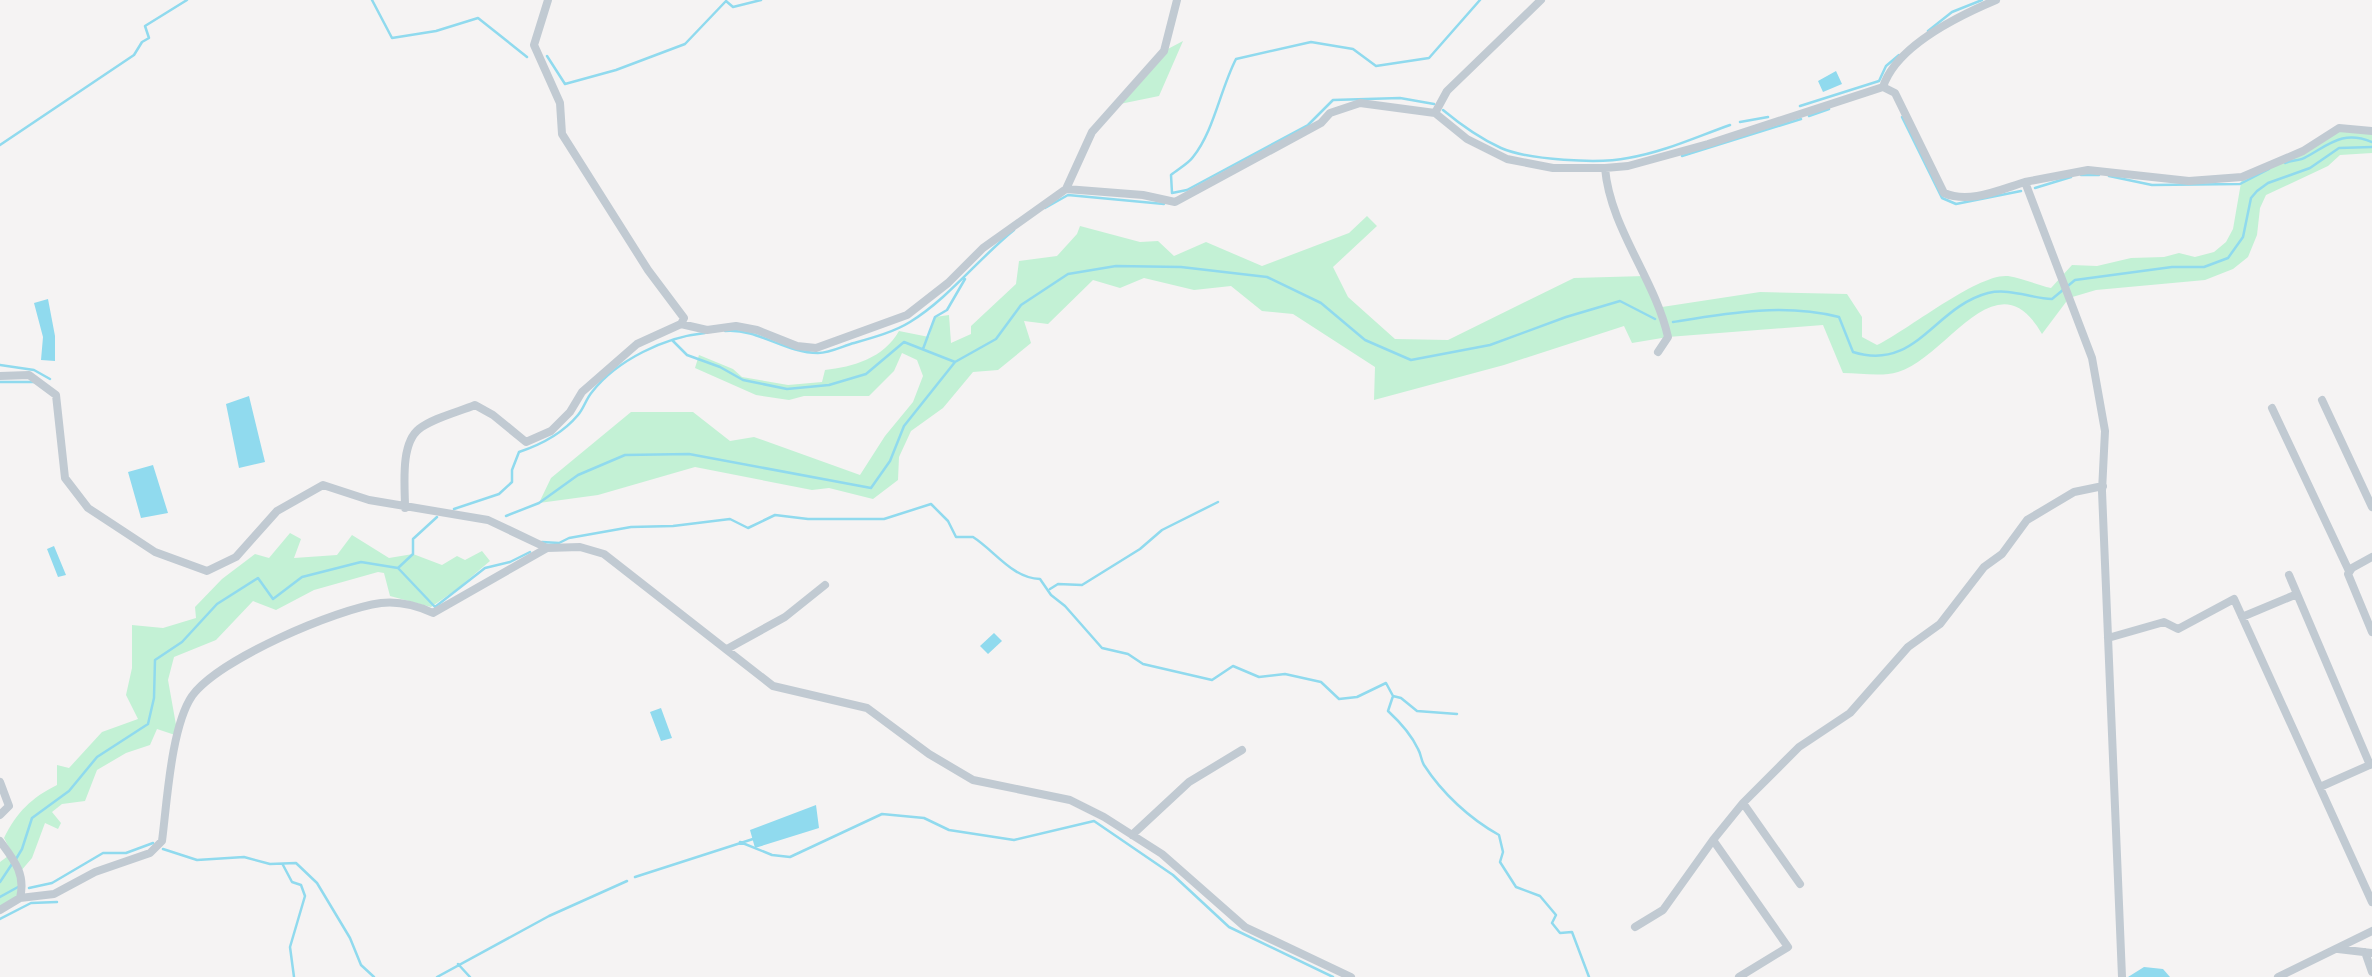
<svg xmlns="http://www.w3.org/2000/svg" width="2372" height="977" font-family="Montserrat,sans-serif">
  <rect width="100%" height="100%" fill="#f5f3f3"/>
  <path fill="#c3f1d5" d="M1183,41L1159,96L1115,105L1164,51Z
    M2339,128L2372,131V153L2340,155L2328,166L2266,195L2260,208L2257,235L2248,257L2233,269L2205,280L2096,290L2069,298L2042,334C1997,255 1948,357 1898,372C1882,377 1860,373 1843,373L1823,325L1668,337L1632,343L1624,326L1504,365L1374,400L1375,367L1293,314L1262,311L1231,286L1194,290L1144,278L1120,288L1093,280L1048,324L1024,321L1031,343L998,370L973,372L943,408L911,431L899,457L898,480L873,499L829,488L812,490L695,467L598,495L539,503L551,478L631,412H693L730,441L754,437L860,475L885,436L913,402L923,376L917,360L902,353L894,371L869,396H804L789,400L756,395L695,368L699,355L733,369L742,377L788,385L822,382L825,370C853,367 884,358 899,331L929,337L935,317L949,315L951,343L971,334V326L1016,284L1019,261L1057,256L1077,234L1080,226L1140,242L1158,241L1174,256L1206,242L1262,266L1349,233L1367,216L1377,226L1333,267L1348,297L1395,339L1448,340L1574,278L1645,276L1662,307L1760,292L1847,294L1862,317V337L1877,345C1908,330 1978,273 2008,276C2022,278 2037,285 2051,288L2072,265L2097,266L2131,258L2164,257L2179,253L2195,257L2214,252L2226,242L2233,229L2242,177L2303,151Z
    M290,533L301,539L294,558L337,555L352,535L389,558L413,554L442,565L457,556L465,560L482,551L490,561L457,589L431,607L390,596L384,573L378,572L314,590L276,610L253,601L216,640L174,657L168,680L178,736L157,729L150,745L126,753L97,770L85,801L62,804L52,812L61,823L58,829L45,823L32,858L20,872V898L0,910V862L12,853L4,838C17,812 31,798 57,785V765L69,768L102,732L138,719L126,695L132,668V625L163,628L196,618L195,607L222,579L255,554L269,558Z"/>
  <path fill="#90daee" d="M1836,71L1842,84L1823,92L1818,81Z
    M48,299L55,336V361L41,360L43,337L34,303Z
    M249,396L265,462L239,468L226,404Z
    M153,465L168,513L141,518L128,472Z
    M54,546L66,575L58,577L47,549Z
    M994,633L1002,641L988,654L980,646Z
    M661,708L672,738L661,741L650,712Z
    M816,805L819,828L755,848L750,830Z
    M2144,967L2163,969L2170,977H2128Z"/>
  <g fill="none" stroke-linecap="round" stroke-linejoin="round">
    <path stroke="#90daee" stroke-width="2.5" d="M372,0L392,38L436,31L478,18L527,57
      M1928,31L1952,12L1982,0
      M547,56L565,84L616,70L685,44L726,1L733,7L761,0
      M1434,104L1400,98L1333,100L1308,125L1187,190L1172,193L1171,175C1178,169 1188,164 1193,157C1214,131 1220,90 1236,59L1311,42L1353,49L1376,66L1429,58L1480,0
      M1800,106L1879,81L1886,66L1899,55
      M1443,110C1461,125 1479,138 1501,148C1528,160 1599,164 1628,158C1664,152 1696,137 1730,125
      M1809,116L1829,109
      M1902,117L1942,198L1956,204L2021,191
      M1740,122L1768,117
      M0,145L134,55L142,42L149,38L145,26L187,0
      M1682,156L1801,119
      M2285,163C2292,160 2300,161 2306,157C2330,144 2343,130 2372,142
      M2081,175H2099
      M2109,176L2152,185L2240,184L2269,169
      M2035,188L2071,177
      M1045,208L1068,195L1164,204
      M1673,322C1728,313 1783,303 1839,317L1853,352C1916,372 1934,307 1988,293C2010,288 2030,298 2052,299L2075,280L2172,267H2204L2228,258L2243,237L2251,198L2257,191L2268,183L2310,168L2339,148L2372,147
      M725,331C758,328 785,353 818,353C830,353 843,346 854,343C872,338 894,332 910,322C949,298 978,259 1014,230
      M672,340L687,355L720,367L743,380L787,389L829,385L866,374L904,342L955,362
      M923,349L935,317L947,310L965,279
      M0,365L34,370L50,379
      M0,382H34
      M454,509L499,494L512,482V470L519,452C540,445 563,433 578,415C584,408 586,399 592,392C617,360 665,337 705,333
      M506,516L539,503L578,475L625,455L689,454L871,488L890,461L904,426L955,362L996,339L1021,305L1068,274L1116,266L1181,267L1267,277L1321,303L1365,340L1411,360L1490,345L1566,317L1620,301L1655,319
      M542,542L559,543L569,538L631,527L673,526L730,519L748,528L775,515L808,519H884L931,504L948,521L956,537H973C995,551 1012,578 1040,579L1051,595L1065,606L1102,648L1128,654L1143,664L1212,680L1233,666L1259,677L1285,674L1321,682L1339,699L1357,697L1386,683L1393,696L1401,698L1417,711L1457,714
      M398,568L413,554V539L437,517
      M1050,589L1058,584L1082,585L1140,549L1162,530L1218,502
      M1393,696L1388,711C1401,723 1411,734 1418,749C1421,754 1421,760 1424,765C1442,793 1470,819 1499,835L1503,852L1500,862L1516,887L1540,896L1556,915L1552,923L1560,933L1572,932L1589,977
      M740,842L772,855L790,857L882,814L924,818L949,830L1014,840L1094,821L1173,875L1229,927L1333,977
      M163,849L197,860L244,857L270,864L296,863L317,883L350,938L361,965L374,977
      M16,859L22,849L32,818L69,791L97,757L148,724L154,698L155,660L182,642L217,604L258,578L273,599L302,577L361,562L398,568L435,607L485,568L510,562L530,552
      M283,865L292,882L301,885L305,896L290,947L294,977
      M635,877L753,839
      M0,882L12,864
      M29,888L52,883L103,853H126L153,843
      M0,897L18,887
      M0,919L31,903L57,902
      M458,964L470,977
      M437,977L549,916L627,881"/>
    <path stroke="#c1cad2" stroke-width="8" d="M548,0L534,45L560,103L562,134L648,270L684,318L681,324
      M1996,0C1958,16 1896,46 1883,87L1895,93L1944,193C1969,204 1999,190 2025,182
      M1435,113L1447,91L1541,0
      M1605,168C1610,228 1655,279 1668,337L1658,352
      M1066,189L1143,195L1175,202L1321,123L1330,113L1360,103L1435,113L1467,139L1507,159L1553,168H1605L1628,166L1708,144L1883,87
      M0,376L29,375L56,395L65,478L88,508L155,552L207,571L236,557L277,511L323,485L369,500L488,520L547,548L580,547L604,554L773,686L867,708L929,754L973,780L1070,800L1104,817L1162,854L1245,927L1351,977
      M2322,400L2372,507
      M2272,408L2349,571
      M405,508C405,486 400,444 419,429C433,418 458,412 475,405L493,415L526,442L551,431L570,412L582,392L637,344L681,324L707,330L736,326L757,330L797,346L816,348L907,315L948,283L983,248L1066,189L1092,132L1164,51L1177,0
      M2372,557L2352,568L2348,574L2372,632
      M2289,575L2370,765
      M2242,617L2297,594
      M2108,638L2164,622L2178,629L2234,599L2372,902
      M727,649L785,617L825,585
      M0,782L9,806L0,815
      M2320,787L2372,764
      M1743,803L1799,747L1850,713L1908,647L1940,624L1984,567L2002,554L2027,520L2074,492L2103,486
      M1132,835L1189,782L1242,750
      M1713,840L1743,803L1800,884
      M0,841C14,860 26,874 20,898
      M0,910L20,898L54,894L95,872L150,853L162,841C167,803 171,727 192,696C219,659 336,609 381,603C400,601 416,605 433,613L547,548
      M1635,927L1663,910L1713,840L1788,947L1739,977
      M2338,949L2372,953
      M2365,952L2372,972
      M2122,977L2102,491L2105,431L2092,358L2025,182L2088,170L2189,181L2242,177L2303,151L2339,128L2372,131
      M2278,977L2372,931"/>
  </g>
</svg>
